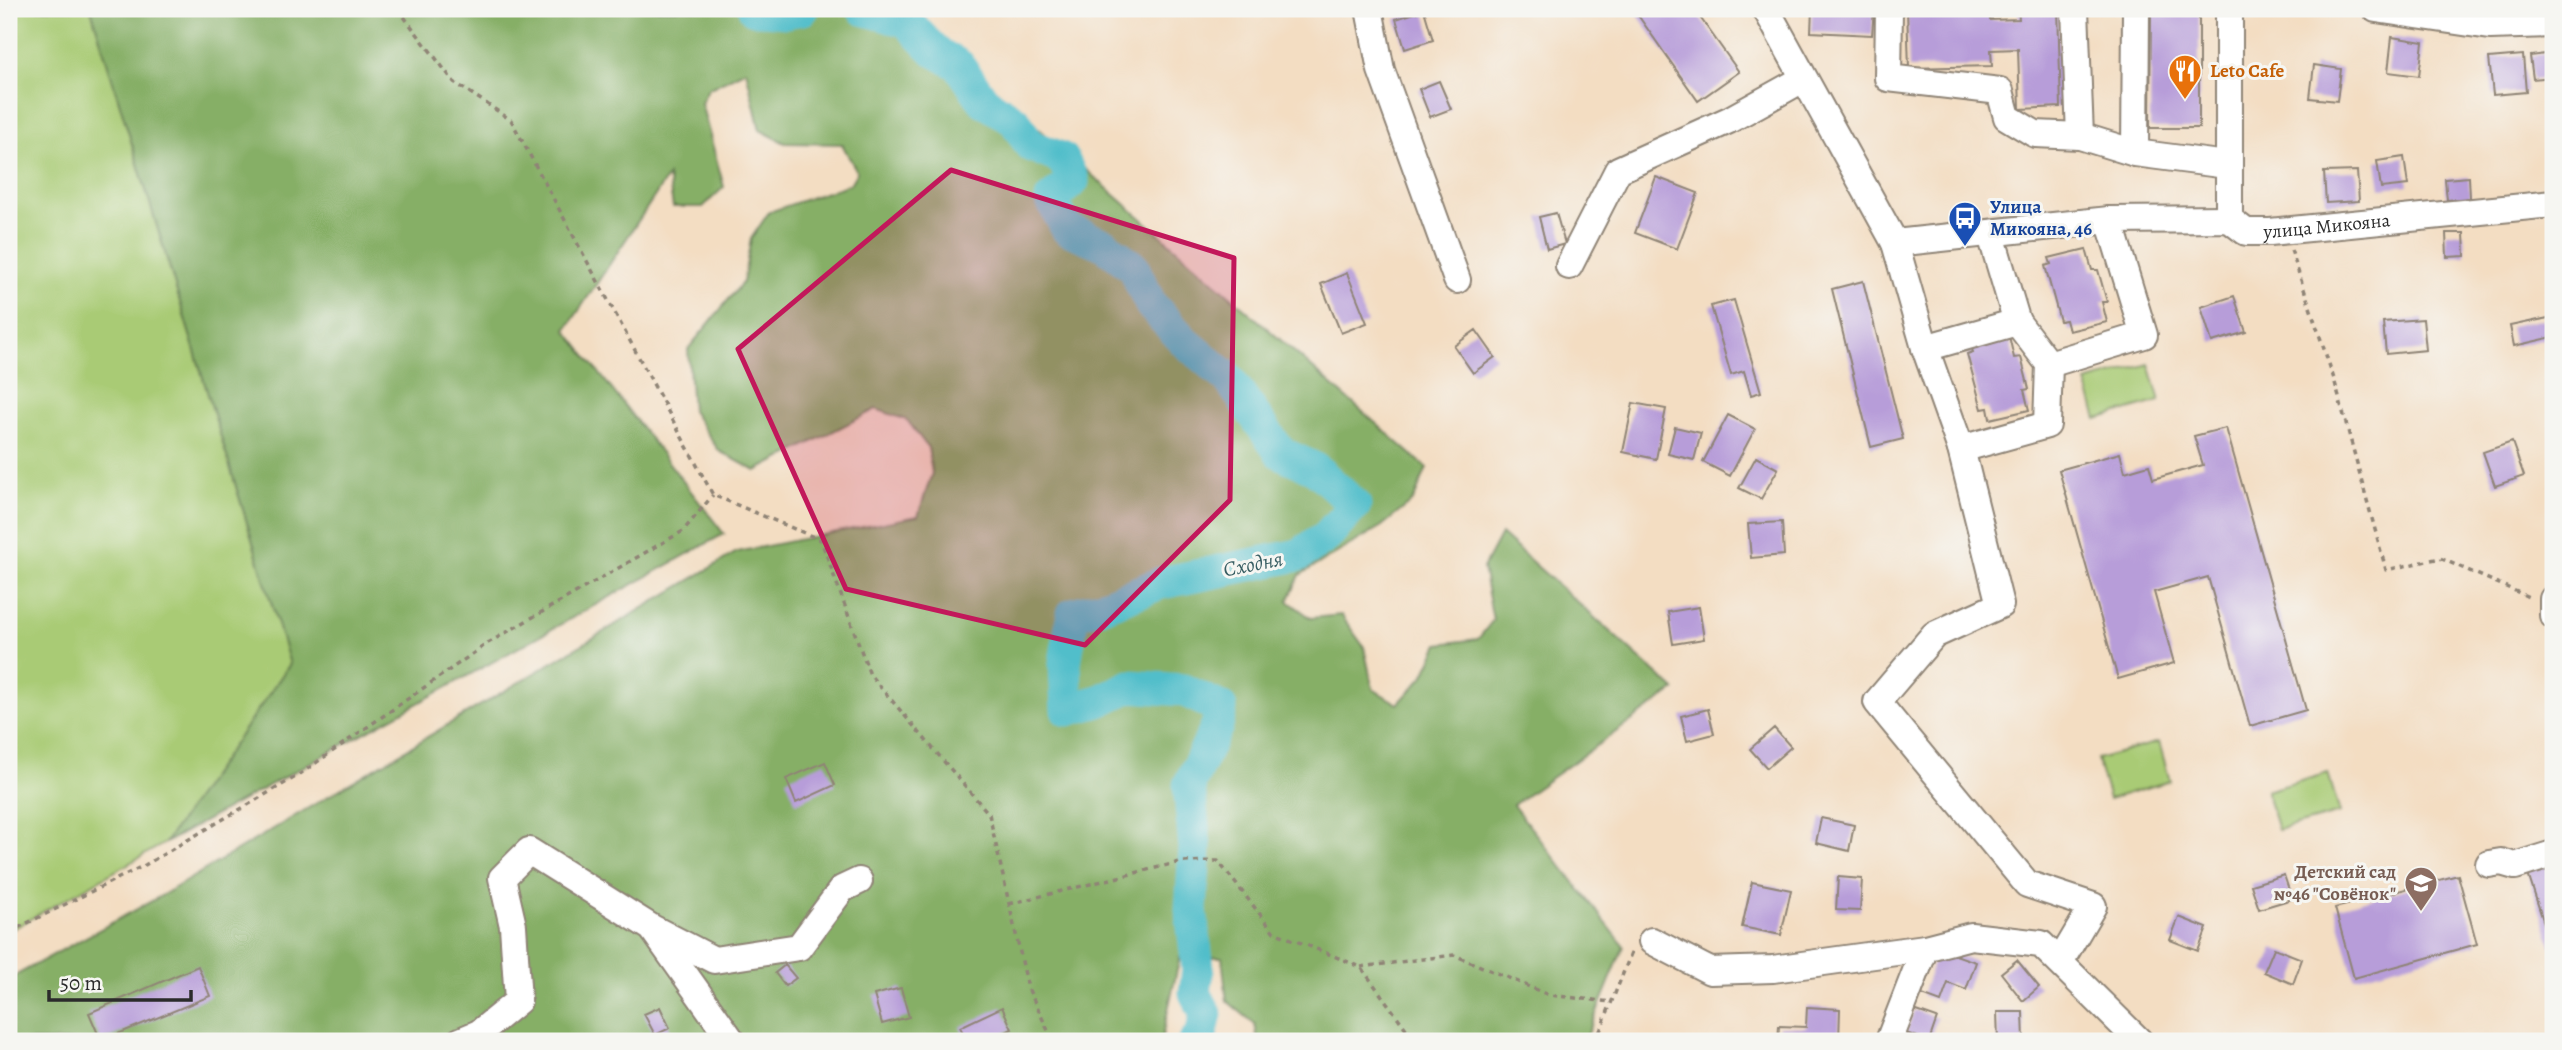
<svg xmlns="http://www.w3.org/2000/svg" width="2562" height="1050" font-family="Alegreya,serif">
  <rect width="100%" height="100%" fill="#f6f6f2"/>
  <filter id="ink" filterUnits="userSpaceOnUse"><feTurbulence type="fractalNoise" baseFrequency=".0143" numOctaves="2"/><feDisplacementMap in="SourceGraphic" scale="14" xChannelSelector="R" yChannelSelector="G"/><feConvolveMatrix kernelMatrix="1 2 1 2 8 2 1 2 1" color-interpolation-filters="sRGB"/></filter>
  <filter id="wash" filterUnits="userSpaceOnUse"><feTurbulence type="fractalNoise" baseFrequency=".00686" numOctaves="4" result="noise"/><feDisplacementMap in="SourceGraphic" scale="28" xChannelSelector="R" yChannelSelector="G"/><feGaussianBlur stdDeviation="1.57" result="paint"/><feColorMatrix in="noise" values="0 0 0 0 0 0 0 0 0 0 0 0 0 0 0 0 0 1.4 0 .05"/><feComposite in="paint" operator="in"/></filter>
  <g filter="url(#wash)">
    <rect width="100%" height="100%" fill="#f3ddc2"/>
    <path fill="#a9cb74" stroke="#6a7b50" stroke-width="2" d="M9,9H91L290,664L165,843L9,931Z
      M2149,364L2160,401L2097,419L2086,382Z
      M2159,742L2170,781L2109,799L2097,759Z
      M2328,773L2340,813L2278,830L2266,791Z"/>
    <path fill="#86af66" stroke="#586d48" stroke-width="2" d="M91,9H902L1427,468L1413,501L1382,526L1300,575L1288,601L1311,618L1341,615L1364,647L1373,689L1398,704L1423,677L1439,644L1478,639L1493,620L1483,568L1501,534L1675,690L1513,805L1624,946L1585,1041H1258L1255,1024L1227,1001L1222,957H1180L1161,1041H9V979L161,896L737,552L918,516L932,473L928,448L907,420L876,409L756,471L719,451L692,411L688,349L743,282L751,239L769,212L850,184L857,172L842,144L785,143L760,130L746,70L708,89L701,103L724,187L703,207H673L668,176L566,330L724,534L165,843L290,664Z"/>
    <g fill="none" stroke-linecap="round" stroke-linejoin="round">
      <path stroke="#51beca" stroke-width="33" d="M754,9L786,12L803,9
        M863,9L906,21L936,52L959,65L984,101L1015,121L1030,145L1063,159L1073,181L1051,199L1067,229L1105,245L1133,267L1151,305L1185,342L1228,378L1281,453L1316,469L1355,505L1326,537L1299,555L1161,583L1106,605L1073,614L1065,663L1067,710L1099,701L1130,686L1183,690L1221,708L1217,726L1189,785L1195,848L1191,910L1198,969L1195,993L1206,1014L1201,1035L1195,1041"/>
    </g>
    <g id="blocks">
      <path fill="#b79dd9" d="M1638,9H1694L1739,72L1698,101L1635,11Z
        M1812,9H1874L1872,35L1811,32Z
        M1907,9H1990V20L2019,19L2018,9H2058L2061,107L2020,109L2018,49L1991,50L1992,66L1909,68Z
        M2151,9H2199V128H2150Z
        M1424,10L1433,40L1405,49L1396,19Z
        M2392,37L2423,42L2419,76L2388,72Z
        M2553,53V77L2533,79L2530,56Z
        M2523,55L2526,92L2493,95L2489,58Z
        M2314,65L2341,69L2337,101L2310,98Z
        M1439,81L1451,109L1430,117L1419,89Z
        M2404,157L2408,185L2381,188L2377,161Z
        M2357,171L2359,201L2326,203L2324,172Z
        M1656,177L1698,193L1677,249L1635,233Z
        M2469,177L2470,198L2447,200L2445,179Z
        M1556,213L1565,244L1547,249L1539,217Z
        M2446,233H2464L2465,256L2447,257Z
        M2086,249L2092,270H2098L2107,302H2102L2107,322L2069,331L2066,320L2060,321L2045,266L2051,264L2049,258Z
        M1347,273L1367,323L1341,333L1321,284Z
        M1863,281L1903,439L1871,447L1832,289Z
        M2234,296L2246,332L2212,342L2201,307Z
        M1734,300L1761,392L1751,395L1744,371L1731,375L1711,306Z
        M2553,317V337L2514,346L2510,326Z
        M2423,319L2426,350L2386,354L2383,322Z
        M1476,330L1495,357L1473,373L1454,346Z
        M2009,336L2014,358L2021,357L2029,389L2024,390L2029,410L1990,419L1988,408L1982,409L1967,354L1973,352L1971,346Z
        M1633,403L1666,409L1656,459L1623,452Z
        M1728,415L1755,429L1730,476L1703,462Z
        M1675,427L1701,433L1694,460L1668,454Z
        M2226,428L2306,710L2250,726L2208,577L2154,592L2174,663L2118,679L2059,470L2120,453L2125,472L2149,465L2153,479L2203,465L2194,436Z
        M2512,442L2524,476L2495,486L2483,452Z
        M1756,457L1778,469L1761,499L1739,488Z
        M1782,522L1784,555L1751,558L1748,524Z
        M1699,607L1704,639L1673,644L1668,612Z
        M1708,709L1714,734L1687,741L1681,716Z
        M1774,728L1791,747L1767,768L1750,749Z
        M825,762L835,785L796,803L786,779Z
        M1821,818L1854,825L1849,851L1816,843Z
        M2553,862V951L2527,871Z
        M2284,875L2292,899L2259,909L2251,885Z
        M2458,875L2477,944L2354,978L2335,908Z
        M1838,877L1862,879L1860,911L1836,910Z
        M1752,882L1791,890L1781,935L1742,927Z
        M2179,917L2207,928L2198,951L2170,940Z
        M2274,948L2302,959L2293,984L2264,972Z
        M1938,949L1976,962L1966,990L1948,983L1941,1002L1922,995Z
        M2017,960L2039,987L2023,1001L2001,973Z
        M785,965L796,978L785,986L775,973Z
        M198,966L210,996L101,1041L89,1013Z
        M901,988L909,1017L882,1024L874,995Z
        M660,1007L670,1028L655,1035L644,1014Z
        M1002,1007L1012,1029L988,1041H967L960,1027Z
        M1807,1007L1840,1009L1839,1041H1778L1779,1026L1806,1027Z
        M1914,1010L1937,1018L1929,1041L1906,1033Z
        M1997,1012H2023L2024,1041H1998Z"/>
    </g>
  </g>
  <g filter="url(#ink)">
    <use href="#blocks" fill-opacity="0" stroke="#8f8476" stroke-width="2"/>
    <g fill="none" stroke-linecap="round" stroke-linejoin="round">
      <defs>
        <g id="minor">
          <path d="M1369,9L1381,70L1457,280"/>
          <path id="s1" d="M1766,9L1895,243L2109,220L2229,219L2246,232H2270L2553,204"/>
          <path d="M1889,9L1888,78L2000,91L2007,117L2035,134L2080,136L2135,153L2227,165"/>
          <path d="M2075,9L2080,136"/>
          <path d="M2229,9V219"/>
          <path d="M2376,9L2490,26L2553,24"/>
          <path d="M2135,153L2136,9"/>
          <path d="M1991,235L2017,322"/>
          <path d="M1895,243L1925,348L1961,449L2000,605L1934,635L1877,702L2027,884L2093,906L2060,962"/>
          <path d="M1569,266L1618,170L1729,120L1803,79"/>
          <path d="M1925,348L2017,322L2049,364L2047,425L1961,449"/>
          <path d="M2049,364L2144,335L2109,220"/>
          <path d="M2553,599V615"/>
          <path d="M2489,864L2501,862L2515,866L2553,854"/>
          <path d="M654,931L732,1041"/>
          <path d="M1652,941L1710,971L1773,969L1925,948"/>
          <path d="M460,1041L479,1033L518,1001L513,926L502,878L529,851L652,928L714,960L799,947L842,889L859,881"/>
          <path d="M1889,1041L1925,948L1971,936L2041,944L2139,1041"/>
        </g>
      </defs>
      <use href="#minor" stroke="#8f8476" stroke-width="30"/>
      <path stroke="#8f8476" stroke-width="3.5" stroke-dasharray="5 5" stroke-linecap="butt" d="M398,9L454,82L511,120L713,495L821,540L870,675L989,814L1028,988L1053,1041
        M2291,250L2334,379L2386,570L2440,558L2531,598
        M1009,904L1180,862L1218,861L1274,932L1361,967L1415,1041
        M9,932L145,865L297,776L488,643L683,531L713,495
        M1361,967L1454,955L1549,995L1611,1002
        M1596,1041L1632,951"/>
      <use href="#minor" stroke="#fff" stroke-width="26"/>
    </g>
  </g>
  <path fill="#c2185b" fill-opacity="0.2" stroke="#c2185b" stroke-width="5" stroke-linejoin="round" d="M951,170L1234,258L1230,500L1085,645L846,589L738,349Z"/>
  <defs>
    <symbol id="restaurant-pin" viewBox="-11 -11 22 30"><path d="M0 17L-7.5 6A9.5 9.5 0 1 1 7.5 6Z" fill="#e8710a" stroke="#f6f6f2"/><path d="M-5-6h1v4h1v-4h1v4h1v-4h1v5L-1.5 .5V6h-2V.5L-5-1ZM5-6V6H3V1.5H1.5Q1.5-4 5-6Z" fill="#fff"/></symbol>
    <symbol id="bus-pin" viewBox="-11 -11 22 30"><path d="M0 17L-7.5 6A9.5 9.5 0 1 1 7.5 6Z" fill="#1a4fb4" stroke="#f6f6f2"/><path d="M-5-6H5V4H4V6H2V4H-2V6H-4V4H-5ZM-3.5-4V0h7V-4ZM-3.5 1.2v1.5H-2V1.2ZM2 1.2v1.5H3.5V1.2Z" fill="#fff"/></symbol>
    <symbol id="school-pin" viewBox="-11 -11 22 30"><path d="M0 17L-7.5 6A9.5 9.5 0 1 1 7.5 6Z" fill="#8d6e63" stroke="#f6f6f2"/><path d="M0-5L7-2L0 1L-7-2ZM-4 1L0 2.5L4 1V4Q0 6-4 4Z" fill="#fff"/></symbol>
  </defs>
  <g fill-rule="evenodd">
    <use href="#restaurant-pin" x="2166" y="52" width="38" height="52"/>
    <use href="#bus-pin" x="1946" y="199" width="38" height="52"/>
    <use href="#school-pin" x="2402" y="864" width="38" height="52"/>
  </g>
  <g text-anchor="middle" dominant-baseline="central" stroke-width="6" stroke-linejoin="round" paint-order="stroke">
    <g font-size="19" font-weight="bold" fill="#c56008" stroke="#f6f6f2" text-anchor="start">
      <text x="2210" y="71">Leto Cafe</text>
    </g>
    <g font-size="19" font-weight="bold" fill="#164399" stroke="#f6f6f2" text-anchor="start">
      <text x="1990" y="207">Улица<tspan x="1990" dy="22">Микояна, 46</tspan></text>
    </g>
    <g font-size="19" fill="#2b2b2b" stroke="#f6f6f2">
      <text stroke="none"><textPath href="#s1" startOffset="705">улица Микояна</textPath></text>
    </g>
    <g font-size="19" font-weight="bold" fill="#785e54" stroke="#f6f6f2" text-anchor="end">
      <text x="2396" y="872">Детский сад<tspan x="2396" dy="22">№46 "Совёнок"</tspan></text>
    </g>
    <g font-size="21" font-style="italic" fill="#385e63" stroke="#f6f6f2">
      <text transform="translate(1253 564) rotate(-11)">Сходня</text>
    </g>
  </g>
  <rect width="2562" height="1050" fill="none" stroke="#f6f6f2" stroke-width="35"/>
  <path d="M49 990v10h142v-10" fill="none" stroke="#2b2b2b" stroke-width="3.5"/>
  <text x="60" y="990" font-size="21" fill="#2b2b2b" stroke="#f6f6f2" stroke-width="5" paint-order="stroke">50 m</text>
</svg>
